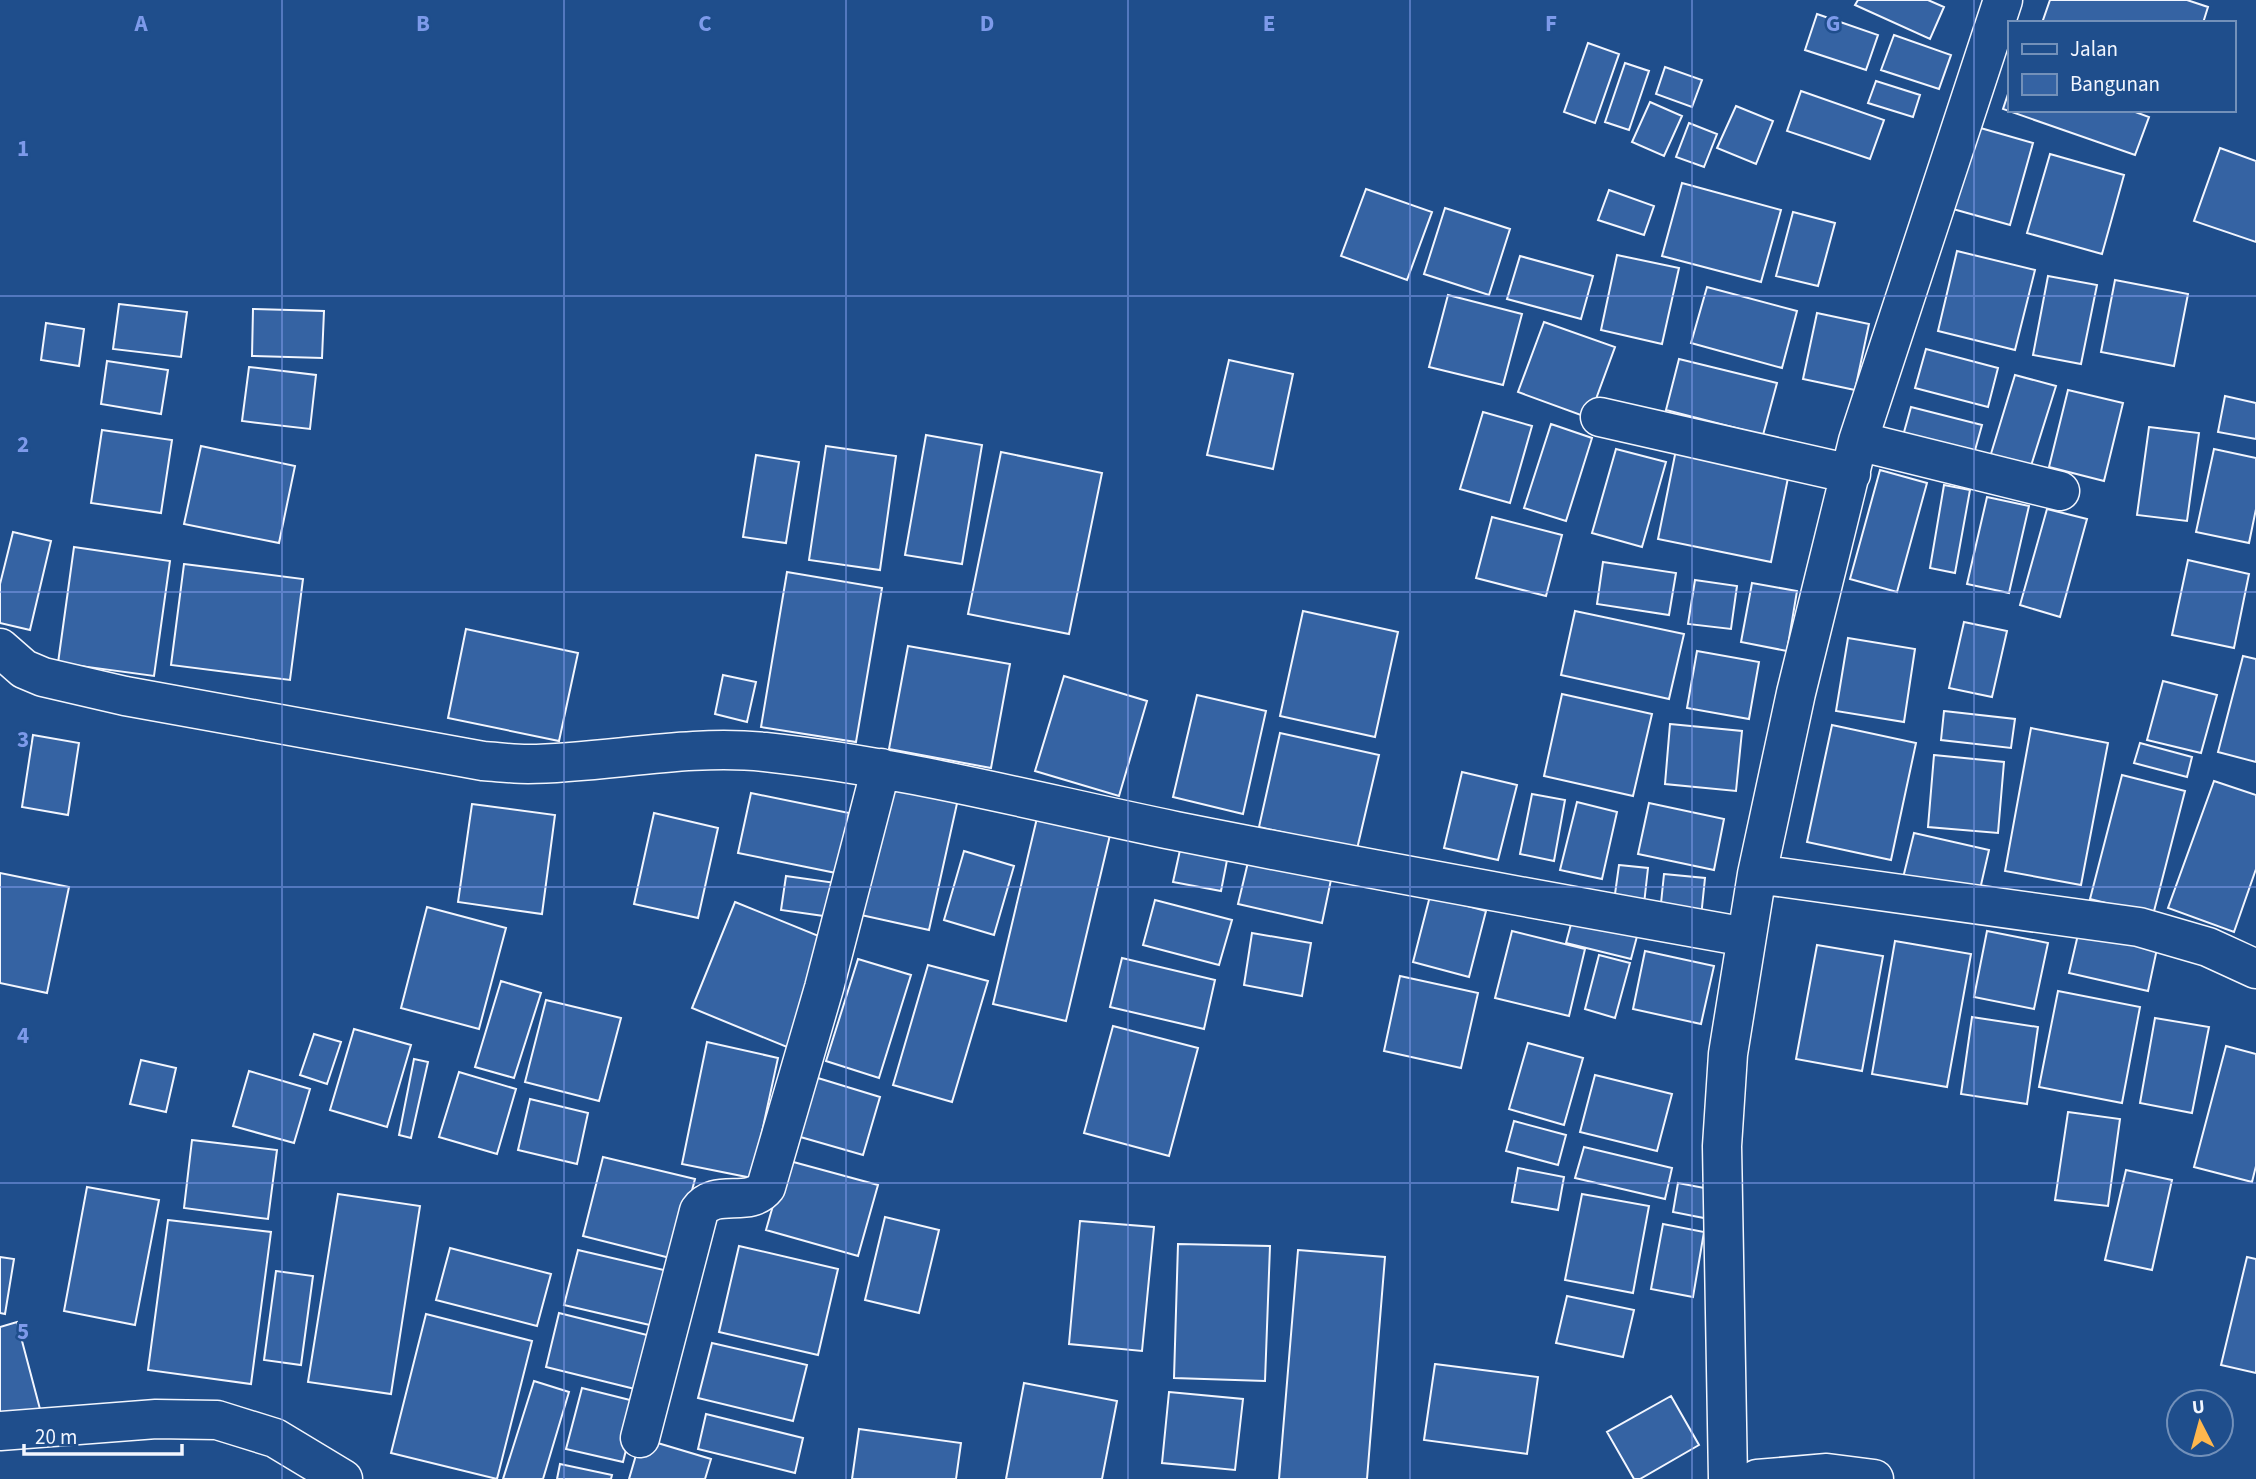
<svg xmlns="http://www.w3.org/2000/svg" width="2256" height="1479" font-family="'Source Sans 3',sans-serif">
  <rect width="100%" height="100%" fill="#1f4e8c"/>
  <path fill="#3563a3" stroke="#f2f6ff" stroke-width="2" d="M1858,0H1928L1944,7L1930,39L1855,5Z
    M2050,0H2187L2208,7L2203,23H2042Z
    M1817,14L1878,35L1866,70L1805,50Z
    M1894,35L1951,55L1939,89L1881,70Z
    M1588,43L1619,54L1595,123L1564,112Z
    M1625,63L1649,71L1629,130L1605,122Z
    M1665,67L1702,80L1692,107L1656,94Z
    M1876,81L1920,95L1913,117L1868,103Z
    M1801,91L1884,120L1870,159L1787,131Z
    M2009,91V110H2130L2149,117L2135,155L2003,109Z
    M1650,102L1682,116L1664,156L1632,142Z
    M1736,106L1773,121L1756,164L1717,148Z
    M1689,123L1717,134L1704,167L1676,157Z
    M1977,127L2033,143L2010,225L1953,209Z
    M2220,148L2256,161V242L2194,221Z
    M2050,154L2124,175L2102,254L2027,233Z
    M1682,183L1781,210L1761,282L1662,256Z
    M1366,189L1432,212L1407,280L1341,256Z
    M1609,190L1654,206L1644,235L1598,220Z
    M1445,208L1510,229L1489,295L1424,274Z
    M1793,212L1835,223L1818,286L1776,276Z
    M1957,251L2035,270L2015,350L1938,331Z
    M1617,255L1679,268L1662,344L1601,330Z
    M1520,256L1593,276L1581,319L1507,299Z
    M2048,276L2097,285L2081,364L2033,355Z
    M2115,280L2188,294L2174,366L2101,352Z
    M1707,287L1797,311L1782,368L1691,343Z
    M1448,295L1522,314L1503,385L1429,367Z
    M119,304L187,312L181,357L113,349Z
    M253,309L324,311L322,358L252,356Z
    M1817,313L1869,324L1855,390L1803,379Z
    M1544,322L1615,347L1589,418L1518,392Z
    M46,323L84,329L79,366L41,360Z
    M1926,349L1998,368L1988,407L1915,388Z
    M1679,359L1777,383L1763,435L1666,410Z
    M1229,360L1293,374L1273,469L1207,455Z
    M107,361L168,370L161,414L101,404Z
    M249,367L316,375L310,429L242,421Z
    M2015,375L2056,386L2030,469L1990,457Z
    M2068,390L2123,403L2104,481L2049,467Z
    M2225,396L2256,403V439L2218,432Z
    M1911,407L1982,425L1972,461L1901,443Z
    M1483,412L1532,426L1510,503L1460,489Z
    M1551,424L1592,438L1566,521L1524,508Z
    M2149,427L2199,433L2187,521L2137,515Z
    M102,430L172,440L161,513L91,503Z
    M926,435L982,445L962,564L905,555Z
    M1678,440L1791,463L1771,562L1658,539Z
    M201,446L295,466L279,543L184,524Z
    M826,446L896,456L880,570L809,560Z
    M1616,449L1666,462L1642,547L1592,533Z
    M2214,449L2256,458V509L2249,543L2196,532Z
    M1001,452L1102,473L1069,634L968,614Z
    M756,455L799,462L786,543L743,537Z
    M1880,470L1927,483L1897,592L1850,579Z
    M1944,485L1970,490L1955,573L1930,568Z
    M1987,497L2029,506L2009,593L1967,584Z
    M2047,509L2087,519L2060,617L2020,605Z
    M1492,517L1562,535L1546,596L1476,578Z
    M13,532L51,541L30,630L0,623V584Z
    M74,547L170,561L154,676L58,663Z
    M2188,560L2249,574L2234,648L2172,635Z
    M1603,562L1676,573L1669,615L1597,604Z
    M184,564L303,579L290,680L171,665Z
    M787,572L882,588L856,742L761,727Z
    M1695,580L1737,586L1731,629L1688,624Z
    M1752,583L1797,591L1787,651L1741,642Z
    M1303,611L1398,632L1375,737L1280,716Z
    M1575,611L1684,634L1669,699L1561,675Z
    M1964,622L2007,631L1992,697L1949,688Z
    M466,629L578,653L559,741L448,718Z
    M1848,638L1915,649L1904,722L1836,711Z
    M908,646L1010,664L991,768L889,749Z
    M1697,651L1759,662L1749,719L1687,708Z
    M2243,656L2256,659V762L2218,752Z
    M723,675L756,682L747,722L715,714Z
    M1064,676L1147,701L1119,796L1035,771Z
    M2163,681L2217,695L2201,753L2147,740Z
    M1562,694L1652,714L1633,796L1544,776Z
    M1197,695L1266,711L1243,814L1173,797Z
    M1944,711L2015,719L2011,748L1941,740Z
    M1670,724L1742,731L1736,791L1665,784Z
    M1832,725L1916,743L1891,860L1807,842Z
    M2031,728L2108,743L2081,885L2005,871Z
    M1280,733L1379,755L1357,849L1259,827Z
    M33,735L79,743L68,815L22,807Z
    M2140,743L2192,757L2187,777L2134,763Z
    M1934,755L2004,762L1998,833L1928,827Z
    M1462,772L1517,785L1498,860L1444,848Z
    M883,774L960,790L929,930L852,913Z
    M2122,775L2185,791L2153,915L2090,899Z
    M2214,781L2256,795V869L2234,932L2168,908Z
    M751,793L849,813L836,873L738,853Z
    M1532,794L1565,800L1554,861L1520,854Z
    M1577,802L1617,812L1602,879L1560,870Z
    M1649,803L1724,819L1714,870L1638,854Z
    M472,804L555,815L542,914L458,902Z
    M654,813L718,828L698,918L634,904Z
    M1037,818L1110,835L1066,1021L993,1004Z
    M1914,833L1989,850L1978,898L1902,882Z
    M1182,841L1229,850L1221,891L1173,882Z
    M964,851L1014,866L994,935L944,920Z
    M1249,858L1332,875L1322,923L1238,904Z
    M1619,865L1648,868L1644,904L1614,901Z
    M0,873L69,887L47,993L0,983Z
    M1664,874L1705,878L1701,917L1660,913Z
    M786,876L843,884L838,918L781,910Z
    M1430,896L1486,911L1469,977L1413,962Z
    M1155,900L1232,920L1219,965L1143,945Z
    M735,902L831,941L787,1047L692,1008Z
    M427,907L506,928L479,1029L401,1008Z
    M1575,909L1640,925L1631,959L1566,943Z
    M2080,926L2158,944L2148,991L2069,973Z
    M1512,931L1585,949L1569,1016L1495,998Z
    M1987,931L2048,943L2034,1009L1974,997Z
    M1252,933L1311,943L1302,996L1244,985Z
    M1895,941L1971,954L1947,1087L1872,1074Z
    M1817,945L1883,956L1862,1071L1796,1059Z
    M1645,951L1714,966L1701,1024L1633,1009Z
    M1599,955L1630,963L1615,1018L1585,1009Z
    M1122,958L1215,980L1204,1029L1110,1007Z
    M858,959L911,975L879,1078L826,1061Z
    M928,965L988,981L952,1102L893,1085Z
    M1400,976L1478,993L1461,1068L1384,1051Z
    M501,981L541,993L514,1078L475,1067Z
    M2058,991L2140,1007L2122,1103L2039,1087Z
    M546,1000L621,1018L599,1101L525,1082Z
    M1972,1017L2038,1027L2027,1104L1961,1094Z
    M2155,1018L2209,1027L2192,1113L2140,1103Z
    M1113,1026L1198,1048L1169,1156L1084,1133Z
    M354,1029L411,1045L387,1127L330,1110Z
    M314,1034L341,1042L327,1084L300,1075Z
    M707,1042L778,1058L752,1178L682,1164Z
    M1528,1043L1583,1058L1564,1125L1509,1109Z
    M2226,1046L2256,1054V1166L2252,1182L2194,1167Z
    M414,1059L428,1062L411,1138L399,1135Z
    M141,1060L176,1068L166,1112L130,1104Z
    M249,1071L310,1089L294,1143L233,1126Z
    M459,1072L516,1089L497,1154L439,1137Z
    M808,1075L880,1097L863,1155L790,1134Z
    M1595,1075L1672,1094L1657,1151L1580,1132Z
    M530,1099L588,1113L577,1164L518,1150Z
    M2068,1112L2120,1119L2108,1206L2055,1200Z
    M1514,1121L1566,1135L1558,1165L1506,1151Z
    M192,1140L277,1150L268,1219L184,1208Z
    M1584,1147L1672,1168L1665,1199L1575,1178Z
    M603,1157L695,1179L674,1259L583,1236Z
    M786,1160L878,1185L858,1256L766,1230Z
    M1518,1168L1564,1177L1558,1210L1512,1202Z
    M2126,1170L2172,1180L2152,1270L2105,1260Z
    M1678,1183L1715,1190L1709,1219L1673,1212Z
    M87,1187L159,1200L135,1325L64,1311Z
    M338,1194L420,1206L391,1394L308,1382Z
    M1582,1194L1649,1206L1633,1293L1565,1280Z
    M885,1217L939,1230L919,1313L865,1300Z
    M168,1220L271,1232L251,1384L148,1370Z
    M1080,1221L1154,1227L1142,1351L1069,1344Z
    M1663,1224L1704,1232L1693,1297L1651,1289Z
    M1178,1244L1270,1246L1265,1381L1174,1378Z
    M739,1246L838,1269L818,1355L719,1332Z
    M450,1248L551,1274L537,1326L436,1300Z
    M578,1250L668,1271L654,1326L564,1305Z
    M1298,1250L1385,1257L1367,1479H1279Z
    M0,1257L14,1259L5,1314L0,1313Z
    M2247,1257L2256,1259V1373L2221,1365Z
    M276,1271L313,1276L301,1365L264,1360Z
    M1567,1296L1634,1310L1623,1357L1556,1343Z
    M559,1313L663,1339L651,1393L546,1367Z
    M426,1314L532,1341L497,1479L391,1453Z
    M17,1322L40,1409L0,1419V1327Z
    M712,1343L807,1365L793,1421L698,1398Z
    M1435,1364L1538,1377L1527,1454L1424,1440Z
    M534,1381L569,1392L543,1479H503Z
    M1024,1383L1117,1401L1102,1479H1006Z
    M582,1388L638,1402L623,1462L566,1449Z
    M1169,1392L1243,1399L1235,1470L1162,1463Z
    M1671,1396L1699,1445L1640,1479H1634L1607,1432Z
    M706,1414L803,1438L795,1473L698,1449Z
    M859,1429L961,1443L956,1479H852Z
    M641,1438L711,1459L705,1479H629Z
    M560,1464L612,1475L611,1479H557Z"/>
  <g fill="none" stroke-linecap="round" stroke-linejoin="round">
    <defs>
      <path id="minor" d="M1600,417L1851,474
        M1858,441L2060,491
        M0,648L24,669L43,677L125,696L483,761C498,762 513,764 528,764C607,763 686,744 765,752C904,767 1040,803 1176,831C1366,869 1556,903 1746,937
        M1757,874L2139,927L2208,947L2256,969
        M0,1431L156,1419L217,1420L275,1438L343,1479
        M640,1438L699,1211C716,1187 749,1209 766,1187L824,988L881,768
        M1728,1479L1722,1146L1728,1054L1757,874L1796,693L1858,441L2003,0
        M1757,1479L1827,1473L1874,1479"/>
    </defs>
    <use href="#minor" stroke="#f2f6ff" stroke-width="41"/>
    <use href="#minor" stroke="#1f4e8c" stroke-width="38"/>
  </g>
  <path fill="none" stroke="#7d9aea" stroke-width="2" stroke-opacity="0.55" d="M282,0V1479M564,0V1479M846,0V1479M1128,0V1479M1410,0V1479M1692,0V1479M1974,0V1479M0,296H2256M0,592H2256M0,887H2256M0,1183H2256"/>
  <g font-size="23" text-anchor="middle" font-weight="bold" fill="#7d9aea" stroke="#1f4e8c" stroke-width="5" stroke-linejoin="round" paint-order="stroke">
    <text x="141" y="31">A</text>
    <text x="423" y="31">B</text>
    <text x="705" y="31">C</text>
    <text x="987" y="31">D</text>
    <text x="1269" y="31">E</text>
    <text x="1551" y="31">F</text>
    <text x="1833" y="31">G</text>
    <text x="23" y="156">1</text>
    <text x="23" y="452">2</text>
    <text x="23" y="747">3</text>
    <text x="23" y="1043">4</text>
    <text x="23" y="1339">5</text>
  </g>
  <rect x="2008" y="21" width="228" height="91" fill="#1f4e8c" stroke="#7391ba" stroke-width="2"/>
  <rect x="2022" y="44" width="35" height="10" fill="#1f4e8c" stroke="#7391ba" stroke-width="2"/>
  <text x="2070" y="56" font-size="21" fill="#f2f6ff">Jalan</text>
  <rect x="2022" y="74" width="35" height="21" fill="#3563a3" stroke="#7391ba" stroke-width="2"/>
  <text x="2070" y="91" font-size="21" fill="#f2f6ff">Bangunan</text>
  <g transform="translate(2200 1423) rotate(354)"><circle r="33" fill="#1f4e8c" stroke="#7391ba" stroke-width="2"/>
  <path d="M0-5L12 26L0 18L-12 26Z" fill="#ffb74d"/>
  <text y="-10" font-size="19" font-weight="bold" text-anchor="middle" fill="#f2f6ff">U</text>
  </g>
  <path d="M24 1444v10h158v-10" fill="none" stroke="#f2f6ff" stroke-width="3.5"/>
  <text x="35" y="1444" font-size="21" fill="#f2f6ff" stroke="#1f4e8c" stroke-width="5" paint-order="stroke">20 m</text>
</svg>
